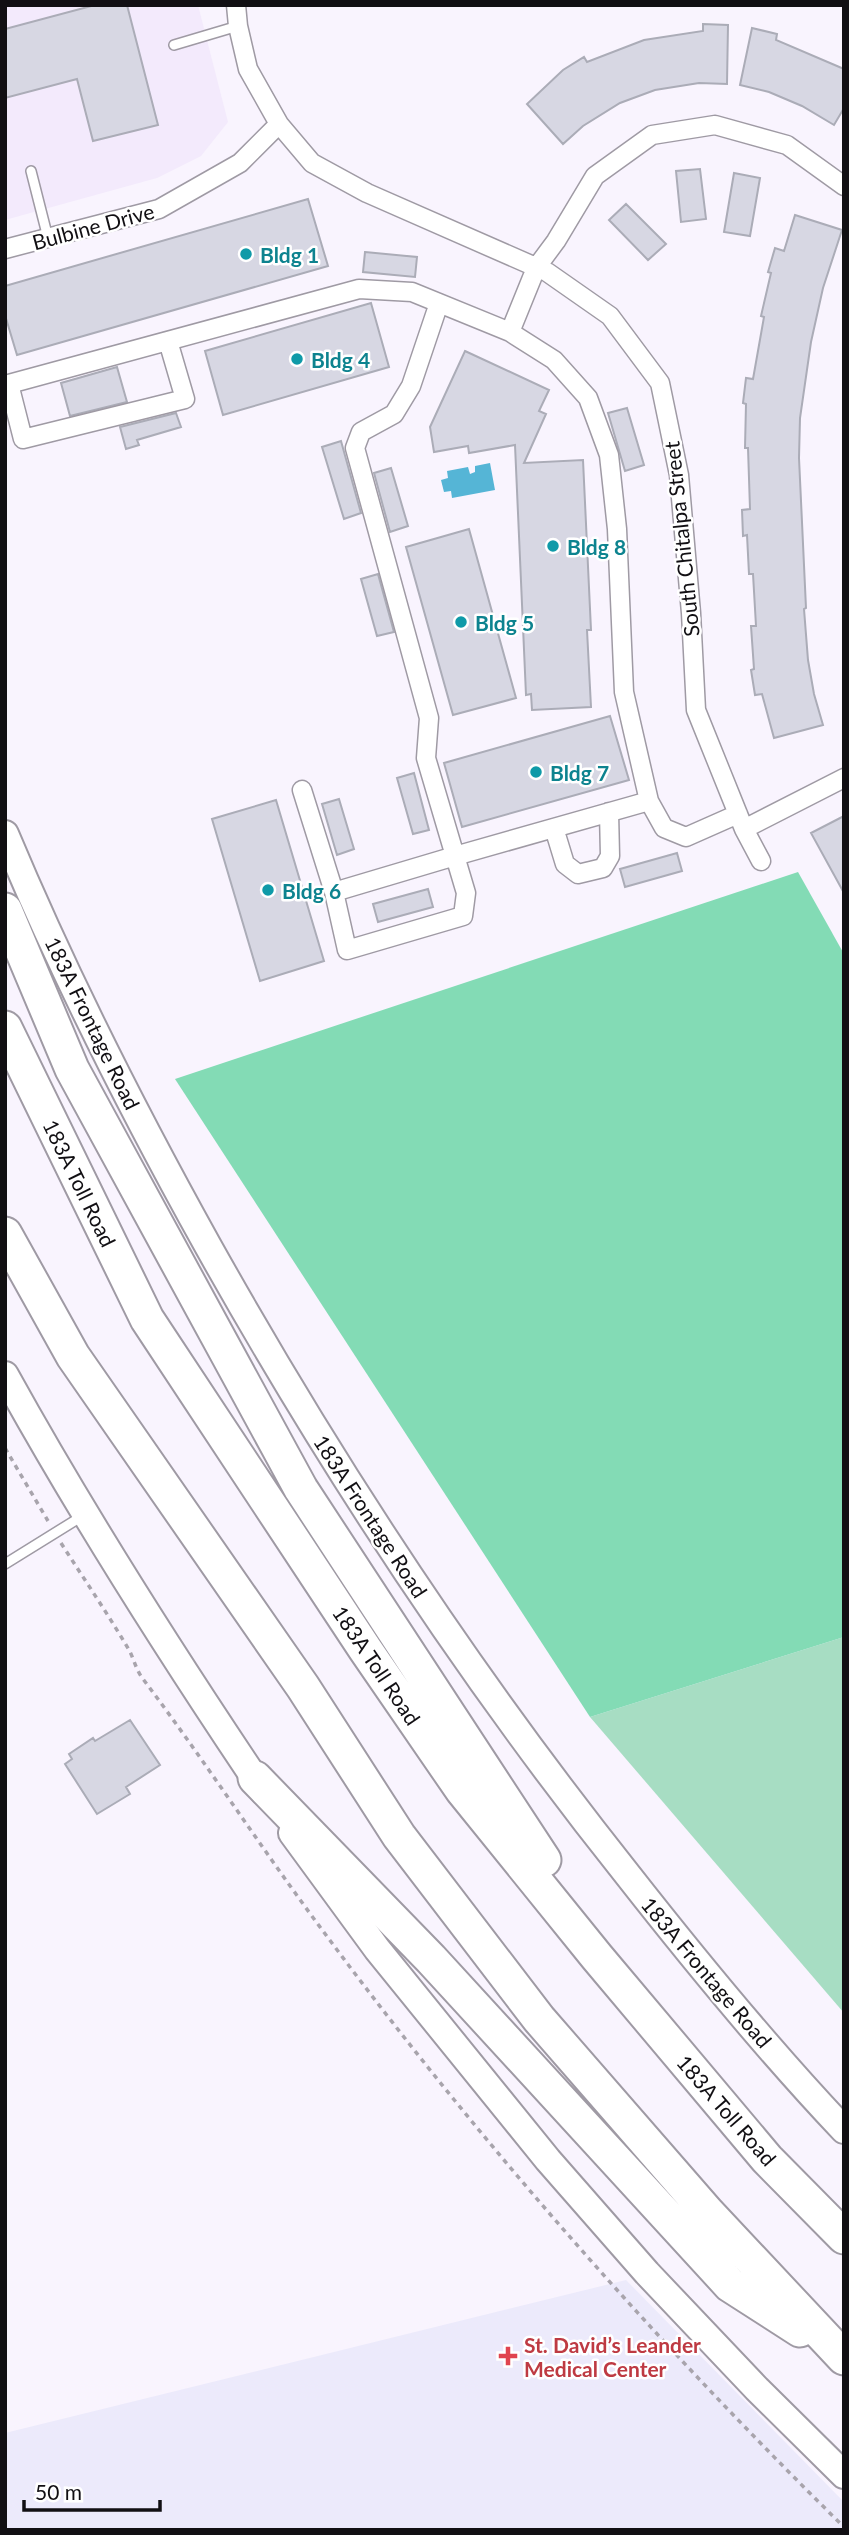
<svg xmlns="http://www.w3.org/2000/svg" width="849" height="2535" font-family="Lato,sans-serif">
  <rect width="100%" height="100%" fill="#f9f4fe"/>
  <path fill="#f3eafc" d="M5,5H198L228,122L201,156L157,178L5,220Z"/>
  <path fill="#eceafb" d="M626,2280L844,2502V2530H5V2433Z"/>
  <path fill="#a7ddc3" d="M844,1637V2013L590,1717Z"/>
  <path fill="#83dbb5" d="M798,872L844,954V1637L590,1717L175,1079Z"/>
  <path fill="#55b5d6" d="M490,463L495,490L452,498L451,491L444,492L441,480L448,478L447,471L468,467L470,474L475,472V466Z"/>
  <path fill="#d7d7e3" stroke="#abacb7" stroke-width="2" d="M95,5H127L158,125L93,141L77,79L5,98V29Z
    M703,24L728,25L727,84L699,83L655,90L620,103L583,126L563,144L527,104L563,70L584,57L587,62L644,40L703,31Z
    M752,28L777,34L776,40L844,69V108L834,125L802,106L769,92L740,85Z
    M700,169L706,219L681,222L676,171Z
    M734,173L760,178L750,236L724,232Z
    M308,199L328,266L17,355L5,315V286Z
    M626,204L666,244L648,260L609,220Z
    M795,215L842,230L823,288L811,342L800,418L799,458L806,608L804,609L808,660L814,694L823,725L774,738L762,694L755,695L751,670L754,669L751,626H756L753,574H749L747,535L743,536L742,510L750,509L748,448H745L746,404L743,403L746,378L753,379L764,317L761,316L771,273L768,272L775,248L784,251Z
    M365,252L417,257L415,277L363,272Z
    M371,303L389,367L223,415L205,351Z
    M465,351L549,390L539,411L546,414L524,463L583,460L591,630H587L591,707L532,710L531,694L526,695L515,445L469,453L468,446L434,452L430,427Z
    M117,367L127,402L70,416L61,383Z
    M627,408L644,465L625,471L608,413Z
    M176,413L181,427L137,440L139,445L126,449L120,427Z
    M341,441L361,513L344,519L322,447Z
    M391,468L408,526L390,532L374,473Z
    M469,529L516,698L453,715L406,547Z
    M378,574L394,632L377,636L361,579Z
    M610,716L629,780L462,827L444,763Z
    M414,773L429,830L413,834L397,778Z
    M339,799L354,849L337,855L322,804Z
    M276,800L324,961L260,981L212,819Z
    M844,816V893L811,833Z
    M677,853L682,871L625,887L620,869Z
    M428,889L433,907L378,922L373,904Z
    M130,1720L160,1765L126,1787L130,1794L97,1814L65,1764L72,1759L69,1754L93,1738L95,1741Z"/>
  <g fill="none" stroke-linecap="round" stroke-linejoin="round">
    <defs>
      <path id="service" d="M174,45L238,26
        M31,171L48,238
        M5,1564L84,1515"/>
      <path id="minor" d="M236,5L238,26L248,69L279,124L312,163L367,193L547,272L610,316L660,383L679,475L691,613L696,710L744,829L761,861
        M5,249L159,209L240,163L279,124
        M439,303L411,386L394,414L361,432L355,448L429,718L426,758L455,856L649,801L664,828L686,837L738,814
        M510,332L554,360L588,398L609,455L617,529L624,692L649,801
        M168,341L185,399L23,439L9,384L359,289L412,292L510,332L536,268L556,241L595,176L652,135L715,125L787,145L844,186
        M302,790L334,892L455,856L466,893L463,916L347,950L334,892
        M554,828L565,864L578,874L603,868L610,856L609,812
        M744,829L844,778"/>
      <path id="secondary" d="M5,834C64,975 134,1113 208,1246C331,1466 470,1677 627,1874C696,1962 767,2049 844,2130
        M5,1375C84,1518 173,1657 264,1792
        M292,1833L377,1949L548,2160L647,2273L757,2389L844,2475"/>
      <path id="motorway" d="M5,910L72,1069L301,1489L544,1860
        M5,1028L147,1319L365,1649L462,1790L597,1957L767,2159L844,2237
        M5,1234L73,1356L303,1687L399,1836L539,2019L707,2212L844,2358
        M255,1778L431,1959L730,2285L800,2330"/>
    </defs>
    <use href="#service" stroke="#9f9aa4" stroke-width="12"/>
    <use href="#minor" stroke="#9f9aa4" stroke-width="21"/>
    <use href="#secondary" stroke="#9f9aa4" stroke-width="30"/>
    <use href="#motorway" stroke="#9f9aa4" stroke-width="37"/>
    <path stroke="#a8a4ac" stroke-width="3.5" stroke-dasharray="5 5" stroke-linecap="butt" d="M5,1448L48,1521
      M61,1543C84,1579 108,1614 129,1650C134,1659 136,1670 143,1679C205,1761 261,1848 323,1931C480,2143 656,2342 844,2527"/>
    <use href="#service" stroke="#fff" stroke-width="9"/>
    <use href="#minor" stroke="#fff" stroke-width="18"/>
    <use href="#secondary" stroke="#fff" stroke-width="26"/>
    <use href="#motorway" stroke="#fff" stroke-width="33"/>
  </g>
  <g fill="#0f9aa8" stroke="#fff" stroke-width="2.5">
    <circle cx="246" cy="254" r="7"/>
    <circle cx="297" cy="359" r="7"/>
    <circle cx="553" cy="546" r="7"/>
    <circle cx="461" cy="622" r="7"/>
    <circle cx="536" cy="772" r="7"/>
    <circle cx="268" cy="890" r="7"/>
  </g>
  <path fill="#e0444e" stroke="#fff" stroke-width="2.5" d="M504.5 2345.5h7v7h7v7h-7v7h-7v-7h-7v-7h7z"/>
  <g text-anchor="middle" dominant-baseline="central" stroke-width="5" stroke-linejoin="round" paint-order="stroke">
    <g font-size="21" fill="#110f13" stroke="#fff">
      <text transform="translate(93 226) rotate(-15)">Bulbine Drive</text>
      <text transform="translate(681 539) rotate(-96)">South Chitalpa Street</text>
      <text transform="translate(93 1023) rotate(64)">183A Frontage Road</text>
      <text transform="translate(80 1183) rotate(64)">183A Toll Road</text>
      <text transform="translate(371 1516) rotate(57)">183A Frontage Road</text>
      <text transform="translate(377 1665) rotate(56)">183A Toll Road</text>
      <text transform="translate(707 1972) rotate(50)">183A Frontage Road</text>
      <text transform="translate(727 2110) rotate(49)">183A Toll Road</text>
    </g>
    <g font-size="21" font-weight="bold" fill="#0d838f" stroke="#fff" text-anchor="start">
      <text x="260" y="254">Bldg 1</text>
      <text x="311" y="359">Bldg 4</text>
      <text x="567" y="546">Bldg 8</text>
      <text x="475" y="622">Bldg 5</text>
      <text x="550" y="772">Bldg 7</text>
      <text x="282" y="890">Bldg 6</text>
    </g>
    <g font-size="21" font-weight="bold" fill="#be3a42" stroke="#fff" text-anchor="start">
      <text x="524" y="2344">St. David’s Leander<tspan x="524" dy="24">Medical Center</tspan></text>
    </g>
  </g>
  <rect width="849" height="2535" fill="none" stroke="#110f13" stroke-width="14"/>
  <path d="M24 2500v10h136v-10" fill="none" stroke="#110f13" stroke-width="3.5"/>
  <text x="35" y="2500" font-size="21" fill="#110f13" stroke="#ffffff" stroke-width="5" paint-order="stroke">50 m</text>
</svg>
